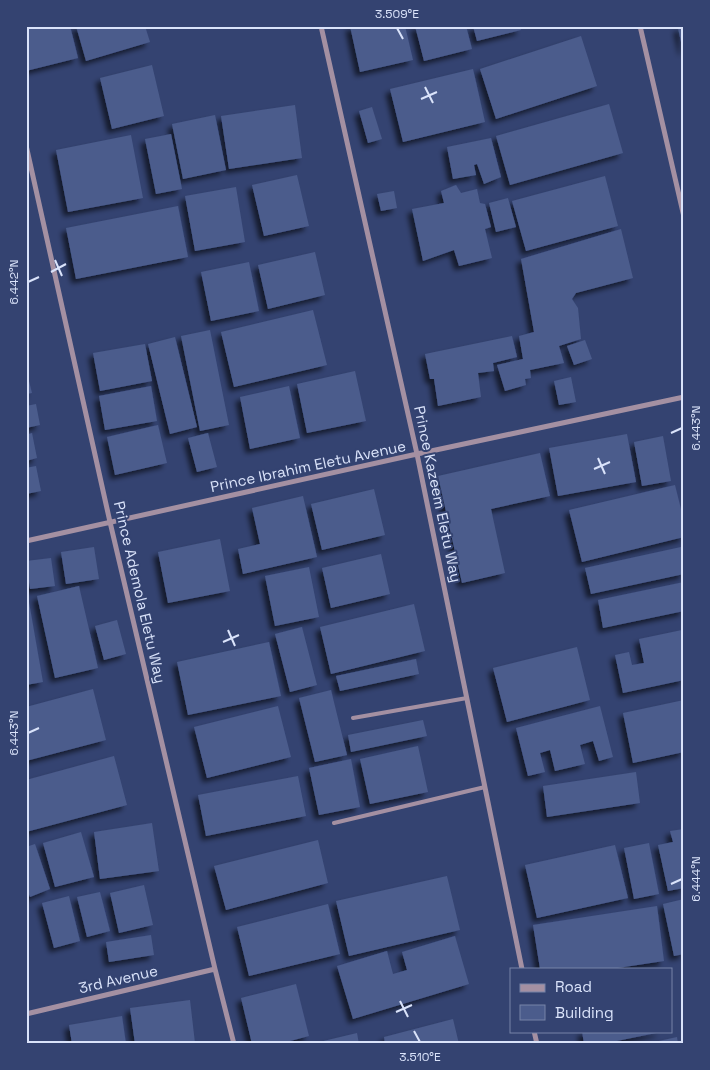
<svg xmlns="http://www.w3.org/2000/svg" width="710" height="1070" font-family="'Space Grotesk',sans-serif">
  <defs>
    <filter id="shadow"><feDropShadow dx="-4.5" dy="4.5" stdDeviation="2.5" flood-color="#0009"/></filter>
  </defs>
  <rect width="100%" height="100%" fill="#344371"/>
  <path fill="#4b5c8c" filter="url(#shadow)" d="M26,26H70L78,58L26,71Z
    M76,26H145L150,42L86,61Z
    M350,26H405L413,60L360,72Z
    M415,26H466L472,49L424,61Z
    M473,26H520L521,30L477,41Z
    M684,27V51H683L678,28Z
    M581,36L597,86L496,119L480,69Z
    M152,65L164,116L112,129L100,78Z
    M473,69L485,122L403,142L390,89Z
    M609,104L623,153L510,185L496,136Z
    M295,105L302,158L229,169L221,116Z
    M372,107L382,139L368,143L359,111Z
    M215,115L226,170L183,179L172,124Z
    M171,134L182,189L156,194L145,139Z
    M131,135L143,198L68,212L56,150Z
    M491,138L501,177L484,184L477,164L474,165L476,175L453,179L447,147Z
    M297,175L309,226L264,236L252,185Z
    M605,176L618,226L526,251L512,201Z
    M456,185L461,193L477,189L480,203L485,204L491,227L485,229L492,258L459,266L454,250L423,261L412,209L444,203L441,191Z
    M236,187L245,242L195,251L185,196Z
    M394,191L397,208L381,211L377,194Z
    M508,198L516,227L496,232L489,203Z
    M178,206L188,257L76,279L66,228Z
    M621,229L633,278L576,293L572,299L578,308L581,339L559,346L564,363L530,370L531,378L525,379L526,385L505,391L497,365L523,359L519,336L534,332L521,259Z
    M315,252L325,295L268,309L258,265Z
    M249,262L259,311L211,321L201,272Z
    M313,310L327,365L234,387L221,332Z
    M210,330L229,425L200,431L181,336Z
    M512,336L517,357L493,363L494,371L478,373L481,397L438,406L434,379H430L425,354Z
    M175,337L197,427L170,434L148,344Z
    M585,340L592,359L574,365L567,346Z
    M145,344L152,381L100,391L93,353Z
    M26,369L32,393L26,394Z
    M355,371L366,421L307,433L297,384Z
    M571,377L576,402L559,405L554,381Z
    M151,386L157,421L105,430L99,396Z
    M289,386L300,438L250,449L240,397Z
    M36,404L40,425L26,428V406Z
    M158,425L167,463L115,475L107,437Z
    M32,433L37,458L26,461V435Z
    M208,433L217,467L197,472L188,438Z
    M627,434L636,482L558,496L549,448Z
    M663,436L671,481L642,486L634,442Z
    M540,453L550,496L491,509L505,573L462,583L438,476Z
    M36,466L41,491L26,494V468Z
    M675,485L684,521V537L582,562L569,510Z
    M374,489L385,535L322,550L311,504Z
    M303,496L317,557L243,574L238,549L260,544L252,508Z
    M220,539L230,591L168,603L158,552Z
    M94,547L99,579L66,584L61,552Z
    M681,547L684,557V574L591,594L585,568Z
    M381,554L390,594L331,608L322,568Z
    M51,558L55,586L30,589L26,561Z
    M309,567L319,617L275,626L265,576Z
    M684,582V611L603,628L598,600Z
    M79,586L98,668L55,678L37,596Z
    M27,591L43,682L26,685V592Z
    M414,604L425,651L331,674L320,627Z
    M117,620L126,654L104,660L95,626Z
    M302,627L317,685L290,692L275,634Z
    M682,630L684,636V680L623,693L615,655L629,652L632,665L644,663L639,639Z
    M269,642L281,696L188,715L177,662Z
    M577,647L590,700L507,722L493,668Z
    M416,659L419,674L340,691L336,676Z
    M93,689L106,740L26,761V707Z
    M331,690L347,755L315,762L299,698Z
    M684,700V752L633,763L623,713Z
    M278,706L291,757L207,778L194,727Z
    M600,706L613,757L599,761L593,741L580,745L585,764L555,771L550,750L540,753L545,772L528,776L516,728Z
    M423,720L427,736L351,752L348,735Z
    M418,746L428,792L370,804L360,759Z
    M114,756L127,805L26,832V780Z
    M351,759L360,807L319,815L309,768Z
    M636,772L640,803L547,817L543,786Z
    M298,776L306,816L206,836L198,795Z
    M152,823L159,871L100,879L94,832Z
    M684,829V888L668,891L658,845L673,842L670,831Z
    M81,832L94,877L55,887L43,843Z
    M318,840L328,883L226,910L214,866Z
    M649,843L659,894L634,899L624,848Z
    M35,844L50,889L30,897L26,887V847Z
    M615,845L628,898L537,918L525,865Z
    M447,876L460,930L349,956L336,901Z
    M144,885L153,925L119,933L110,893Z
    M100,892L110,931L87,937L77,897Z
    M69,896L80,941L54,948L42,903Z
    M684,899V954L674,956L663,904Z
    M328,904L340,954L249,976L237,927Z
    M657,906L664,961L611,969H540L533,925Z
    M151,935L154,955L109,962L106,942Z
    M455,936L469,984L353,1019L337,966L387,951L393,974L407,970L402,952Z
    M296,984L309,1036L279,1044H252L241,998Z
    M190,1000L195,1043L186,1044H135L130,1008Z
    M122,1016L126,1044H72L69,1025Z
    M453,1019L459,1044H385L384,1037Z
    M582,1031H661V1032L602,1044H584Z
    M357,1033L359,1044H315V1043Z
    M677,1037L678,1044H651L650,1043Z"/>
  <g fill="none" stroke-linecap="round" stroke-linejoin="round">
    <path stroke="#a490a2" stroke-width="4" d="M353,718L467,698
      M334,823L485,787"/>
    <path stroke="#a490a2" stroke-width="5" d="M321,26L417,454L522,969
      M640,26L684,217
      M26,145L110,522L215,969L234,1044
      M26,541L417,454L684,397
      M26,1014L215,969
      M534,1031L537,1044"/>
  </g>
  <path fill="none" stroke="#dae3fa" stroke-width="2" d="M397,28L403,39M425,87L433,103M421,99L437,92M55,260L62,276M51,272L66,264M28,282L39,277M671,433L682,428M598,458L605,474M594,469L610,462M228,630L235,646M223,642L239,635M28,733L39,728M671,884L682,879M400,1001L408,1017M396,1012L412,1005M414,1031L420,1042"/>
  <g text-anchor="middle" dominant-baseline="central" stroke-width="4" stroke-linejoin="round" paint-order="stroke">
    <g font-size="15" fill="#dae3fa" stroke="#344371">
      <text transform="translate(308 466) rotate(-12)">Prince Ibrahim Eletu Avenue</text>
      <text transform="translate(438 494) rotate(78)">Prince Kazeem Eletu Way</text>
      <text transform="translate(140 592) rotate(77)">Prince Ademola Eletu Way</text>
      <text transform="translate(118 979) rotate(-13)">3rd Avenue</text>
    </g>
  </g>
  <rect width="710" height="1070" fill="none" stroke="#344371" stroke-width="55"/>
  <rect x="510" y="968" width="162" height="65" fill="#344371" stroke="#7683a8"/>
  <rect x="520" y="984" width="25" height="8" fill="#a490a2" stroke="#7683a8"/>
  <text x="555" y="992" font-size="15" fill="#dae3fa">Road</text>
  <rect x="520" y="1005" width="25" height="15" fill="#4b5c8c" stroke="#7683a8"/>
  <text x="555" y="1018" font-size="15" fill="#dae3fa">Building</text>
  <rect x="28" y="28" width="654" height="1014" fill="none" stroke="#dae3fa" stroke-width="2"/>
  <g font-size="12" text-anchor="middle" fill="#dae3fa">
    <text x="397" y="18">3.509°E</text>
    <text transform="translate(14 282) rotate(-90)" y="4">6.442°N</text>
    <text transform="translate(696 428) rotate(-90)" y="4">6.443°N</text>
    <text transform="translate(14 733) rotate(-90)" y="4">6.443°N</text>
    <text transform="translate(696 879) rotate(-90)" y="4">6.444°N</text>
    <text x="420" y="1061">3.510°E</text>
  </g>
</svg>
